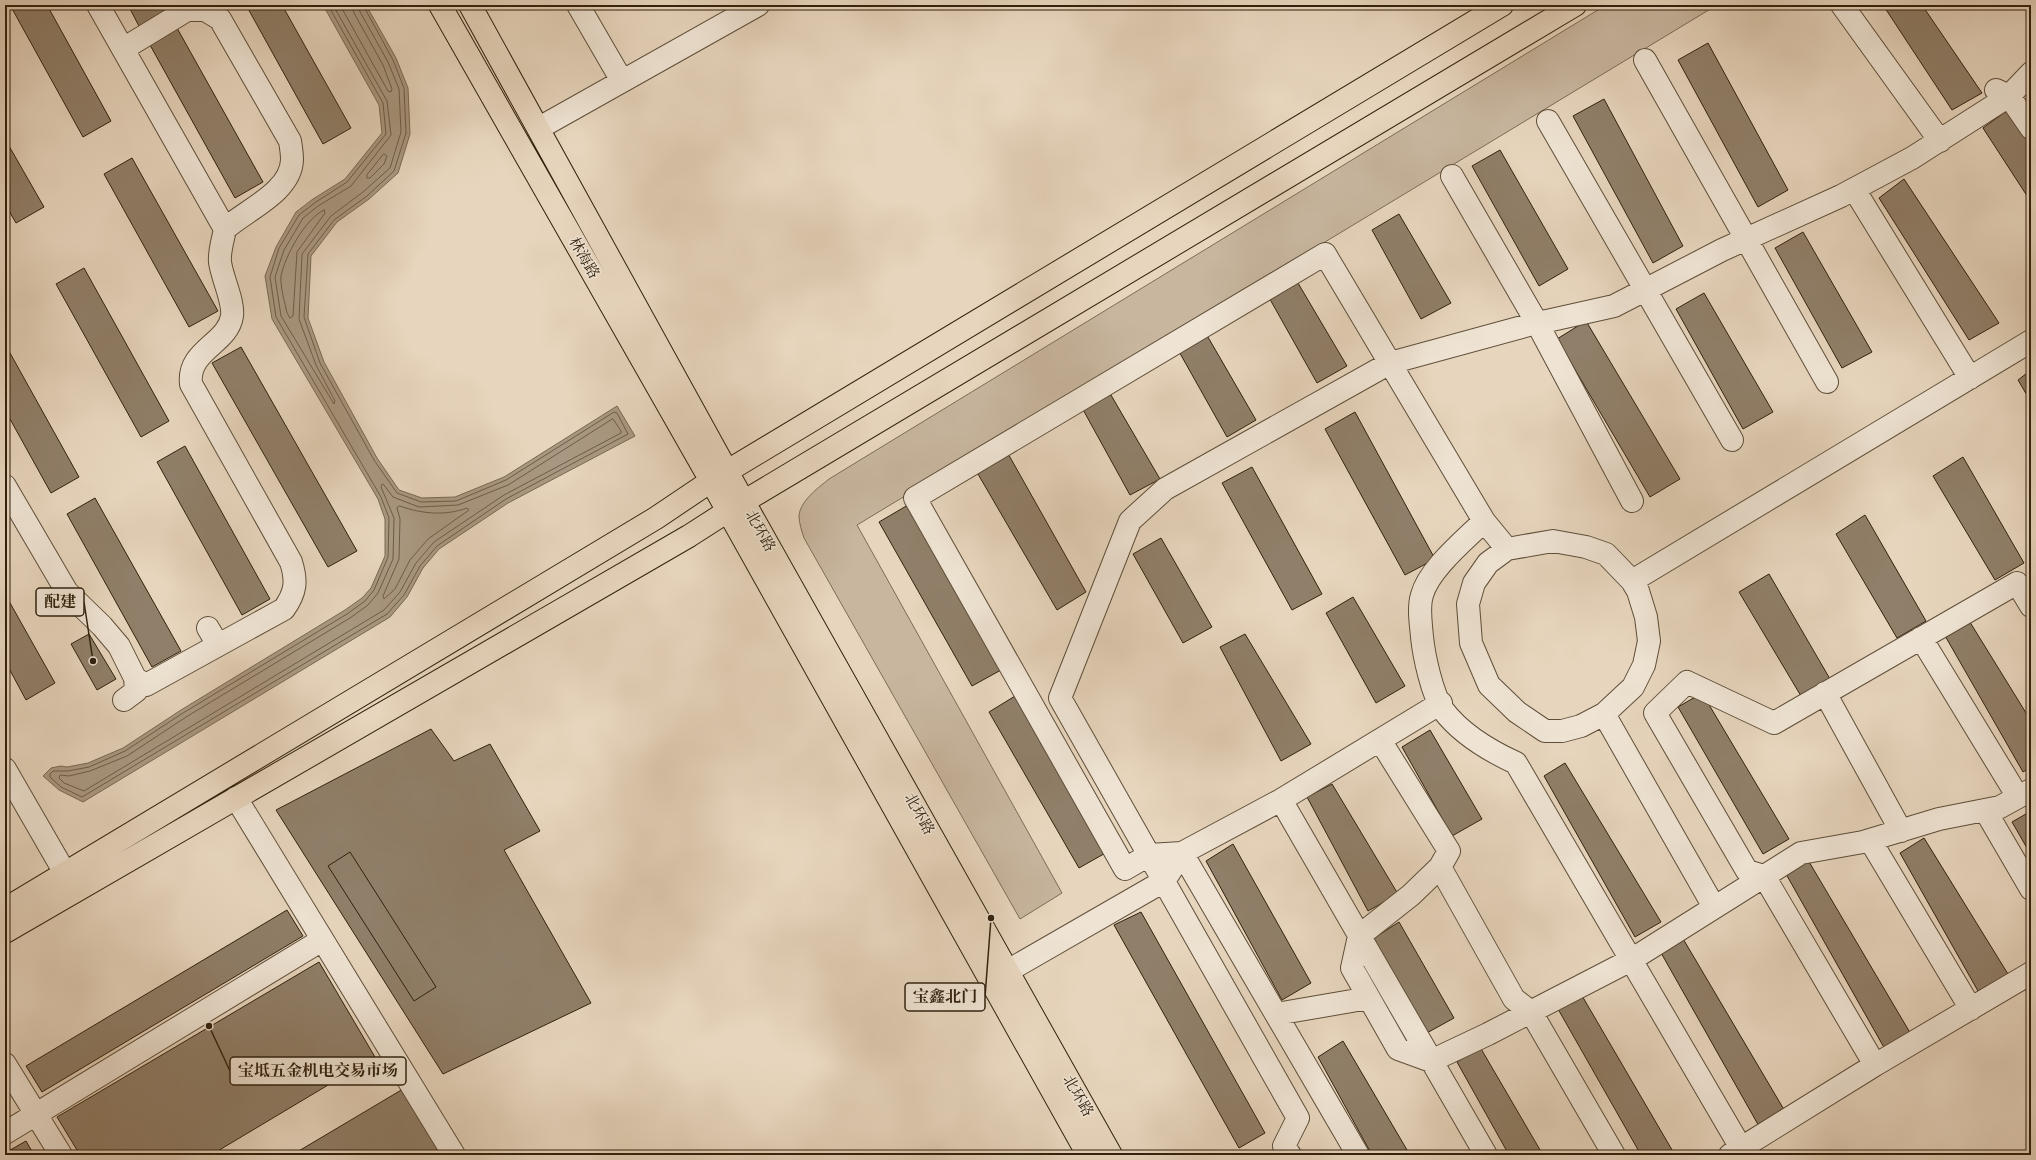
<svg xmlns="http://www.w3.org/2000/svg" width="2036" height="1160" font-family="'Libre Bodoni','Noto Serif SC',serif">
  <rect width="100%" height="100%" fill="#e7d5bd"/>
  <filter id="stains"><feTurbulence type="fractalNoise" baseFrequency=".005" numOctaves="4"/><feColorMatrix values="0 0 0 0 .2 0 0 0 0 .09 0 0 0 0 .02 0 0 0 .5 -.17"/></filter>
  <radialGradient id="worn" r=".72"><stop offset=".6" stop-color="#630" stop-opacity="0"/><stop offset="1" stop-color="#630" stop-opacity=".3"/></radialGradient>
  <path fill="#c8b69f" stroke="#7c6c56" d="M1606,5H1717L857,525L1062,893L1020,919L804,538C802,532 799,523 799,516C800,501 818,488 829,479Z"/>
  <path fill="#a99881" stroke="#796853" d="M323,5H366L396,58L408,88L410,134L398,173L369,199L337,222L311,256L308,318L324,362L377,458L399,490L422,498L455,497L504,477L617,406L635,436L508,503L439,549L423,568L407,597L390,617L83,802L59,790L43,776L51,768L61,766L67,767L88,763L123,748L181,710L345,610L362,598L371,588L385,556V519L378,499L272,319L265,276L276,247L296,212L313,199L345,179L382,133L379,105Z"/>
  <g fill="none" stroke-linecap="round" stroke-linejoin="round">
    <path stroke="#6d5c47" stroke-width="1" d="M328,5L383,103L386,134L347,182L316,202L299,215L279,248L270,277L276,317L381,497L389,518L388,557L374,590L365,601L347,614L183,713L125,751L89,767L68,771H53L50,774V777L61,787L82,797L387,614L404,595L420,566L437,546L506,499L628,434L617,413L614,412L506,480L456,501L421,502L397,493L374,460L320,363L304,317L308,254L334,220L367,196L394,171L406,133L404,88L393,60L363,5
      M333,5L387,101L391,135L351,186L318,206L303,218L284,250L275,277L281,316L334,404L335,401L316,365L299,319L302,254L331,216L363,192L390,168L401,132L399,89L388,62L359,10L358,5
      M340,5L388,91L391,92L392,89L383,65L354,13L352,5
      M384,154L387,156L384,164L370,178H367V175Z
      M324,210L325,213L297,252L293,316L290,318L287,313C285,303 280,287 281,276C285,256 305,219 324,210Z
      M613,419L621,431V433L504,495L434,542L416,563L400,592L384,610L84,791L64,783L59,778L60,775L69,776L90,771L127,756L186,717L350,618L368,605L378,593L393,559L394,518L381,487L382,484L384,485L393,497L419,507L458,505L508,485Z
      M400,506C422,514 445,516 467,508L469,510L428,539L410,560L395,589L384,599L383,596L399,559L400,519L397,508Z"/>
  </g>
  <path fill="#907f69" stroke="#31210d" d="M10,5H47L111,121L83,137Z
    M128,5H165L168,12L140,28Z
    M246,5H282L351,128L323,144Z
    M1883,5H1922L1982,93L1952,110Z
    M177,28L263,182L235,198L150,45Z
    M1708,43L1788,190L1758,207L1678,60Z
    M1604,99L1683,246L1653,263L1573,116Z
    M2009,109L2031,142V202L1983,128Z
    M5,139L44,207L16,223L5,204Z
    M1500,150L1568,269L1539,286L1472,166Z
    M132,158L218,311L189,327L104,174Z
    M1904,179L1999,323L1969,340L1879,198Z
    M1399,214L1451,303L1421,319L1372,230Z
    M1803,232L1872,352L1842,368L1775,248Z
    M84,268L169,421L141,437L56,284Z
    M1295,278L1347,366L1317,383L1267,294Z
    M1704,293L1773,412L1743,429L1676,309Z
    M1586,321L1680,479L1650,497L1557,339Z
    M1205,332L1256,420L1227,437L1177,348Z
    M5,344L79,477L51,493L5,410Z
    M241,347L357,551L328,567L212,363Z
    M2031,370V402L2018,380Z
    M1108,390L1160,479L1130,495L1081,406Z
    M1355,412L1435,559L1405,575L1325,429Z
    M1002,443L1086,592L1057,610L971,462Z
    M185,446L270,599L242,615L157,462Z
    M1963,457L2024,563L1995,580L1933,476Z
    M1252,467L1322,594L1292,610L1222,483Z
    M95,498L181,651L152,667L67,514Z
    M908,505L1001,670L972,686L879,522Z
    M1865,515L1926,621L1897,638L1836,534Z
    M1161,538L1212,627L1183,643L1133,554Z
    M1769,574L1830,679L1801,696L1739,592Z
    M5,594L55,683L26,700L5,661Z
    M1353,597L1405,686L1376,703L1326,613Z
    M1968,619L2031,721V767L2023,772L1944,634Z
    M89,634L116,679L97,690L71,644Z
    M1245,634L1311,744L1281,761L1220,647Z
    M1020,693L1109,851L1079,868L989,712Z
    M1702,693L1789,839L1763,854L1678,707Z
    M431,729L454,761L490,744L540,831L504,850L591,1003L443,1074L276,810Z
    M1430,730L1482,819L1452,836L1402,747Z
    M1565,763L1661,922L1635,937L1544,776Z
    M1332,784L1398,894L1368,911L1307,797Z
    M2031,811V855L2012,822Z
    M1924,838L2008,974L1978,991L1900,853Z
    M1233,844L1311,983L1282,1000L1206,861Z
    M350,852L436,987L414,1001L328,866Z
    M1808,860L1912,1036L1886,1051L1786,874Z
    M287,910L303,936L42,1092L26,1066Z
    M1141,912L1265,1133L1239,1148L1114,925Z
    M1399,922L1454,1018L1425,1034L1371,940Z
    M1682,937L1786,1113L1760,1128L1660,951Z
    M319,962L375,1057L211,1155H80L57,1117Z
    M1581,994L1675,1155H1641L1558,1009Z
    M1343,1041L1410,1155H1372L1318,1057Z
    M1480,1047L1543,1155H1509L1457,1062Z
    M403,1089L443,1155H292Z
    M26,1141L34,1155H5V1153Z"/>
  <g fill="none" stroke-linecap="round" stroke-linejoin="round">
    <defs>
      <path id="minor" d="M578,5L622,81
        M1842,5L1940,141
        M123,49L187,10H205L220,19L290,141C291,147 292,154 292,160C291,192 246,210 225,229
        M1645,60L1827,382
        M1996,90L2009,96L2031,128
        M1548,121L1732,440
        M539,128L758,5
        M1452,176L1537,323L1632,501
        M1854,189L1970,378
        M5,486L67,592L102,626L119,646L135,678L146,685L284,609C296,592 297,581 291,562L191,384C187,350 228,344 232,316C234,301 222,278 220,262C219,251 223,240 225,229L98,5
        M1484,521C1465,540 1429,569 1422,595C1418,608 1421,624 1422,637C1424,656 1432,694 1443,710C1461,734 1490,751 1516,763L1741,1148
        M1553,541L1586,547L1606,554L1632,581L1638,591L1646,617L1649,641L1644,665L1633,687L1604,714L1581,726L1562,731H1545L1517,712L1489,685L1471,643L1468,604L1474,583L1488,563L1507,549Z
        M1632,581L2031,341
        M208,628L218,645
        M1921,638L2018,797
        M1825,693L1901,831
        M124,700L136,691L135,678
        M1604,714L1714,907
        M1380,740L1449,851L1440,867L1514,999L1531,1012L1614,1155
        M5,769L65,873
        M236,798L454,1155
        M1281,800L1486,1155
        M1985,810L2031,889
        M1870,840L1971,1009
        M1440,867L1411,895L1359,936L1352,968L1398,1049L1431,1061L1488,1034L1631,960L1801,853L1863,842L1939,819L2000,807L2031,790
        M992,980L1164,881L1182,853L1281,800L1441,703
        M1276,1014L1369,998
        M5,1064L61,1155
        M1875,1065L1764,876L1747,871L1655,713L1687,682L1774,723L2017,583L2031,606
        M5,1133L322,940
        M1290,1155L1284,1146L1298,1118L1060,698L1130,521L1165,489L1390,363L1529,325L1614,306L1722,250L1841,196L1912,158L2009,96L2031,73
        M1358,1155L1182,853L1149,855L1125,869L915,498L1325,254L1484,521L1507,549
        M1730,1155L1875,1065L2031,973"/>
      <path id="major" d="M440,5L711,481L1088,1155
        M470,5L744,502L1111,1155
        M5,909L656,518L711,481L1502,5
        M5,932L689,536L728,511L1575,5"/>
    </defs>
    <use href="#minor" stroke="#5e4e39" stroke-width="24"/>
    <use href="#major" stroke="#31210d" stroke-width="24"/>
    <use href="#minor" stroke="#efe4d4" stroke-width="22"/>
    <use href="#major" stroke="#e7d5bd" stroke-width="22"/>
  </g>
  <g text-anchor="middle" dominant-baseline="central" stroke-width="3" stroke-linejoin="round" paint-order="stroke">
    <g font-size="15" fill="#31210d" stroke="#efe4d4">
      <text transform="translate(584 258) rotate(60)">林海路</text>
      <text transform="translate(760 531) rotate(61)">北环路</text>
      <text transform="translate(919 814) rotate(61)">北环路</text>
      <text transform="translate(1078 1096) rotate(60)">北环路</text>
    </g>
  </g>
  <path fill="none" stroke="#31210d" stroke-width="1.5" d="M93 661L84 602M991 918L985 997M209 1026L230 1071"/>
  <g fill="#31210d" stroke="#efe4d4" stroke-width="1.5">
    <circle cx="93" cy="661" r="4"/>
    <circle cx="991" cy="918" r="4"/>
    <circle cx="209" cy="1026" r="4"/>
  </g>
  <g fill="#efe4d4" stroke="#31210d" stroke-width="1.5">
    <rect x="36" y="588" width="48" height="28" rx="4"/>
    <rect x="905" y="983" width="80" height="28" rx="4"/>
    <rect x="230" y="1057" width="176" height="28" rx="4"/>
  </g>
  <g font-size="16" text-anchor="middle" font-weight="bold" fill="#31210d">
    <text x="60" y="607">配建</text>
    <text x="945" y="1002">宝鑫北门</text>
    <text x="318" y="1076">宝坻五金机电交易市场</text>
  </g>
  <rect width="2036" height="1160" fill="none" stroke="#e7d5bd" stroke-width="20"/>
  <rect x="6" y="6" width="2024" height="1148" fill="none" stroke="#31210d" stroke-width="2"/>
  <rect x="10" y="10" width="2016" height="1140" fill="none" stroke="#31210d"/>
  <rect width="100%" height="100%" filter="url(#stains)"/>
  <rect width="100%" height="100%" fill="url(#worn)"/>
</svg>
